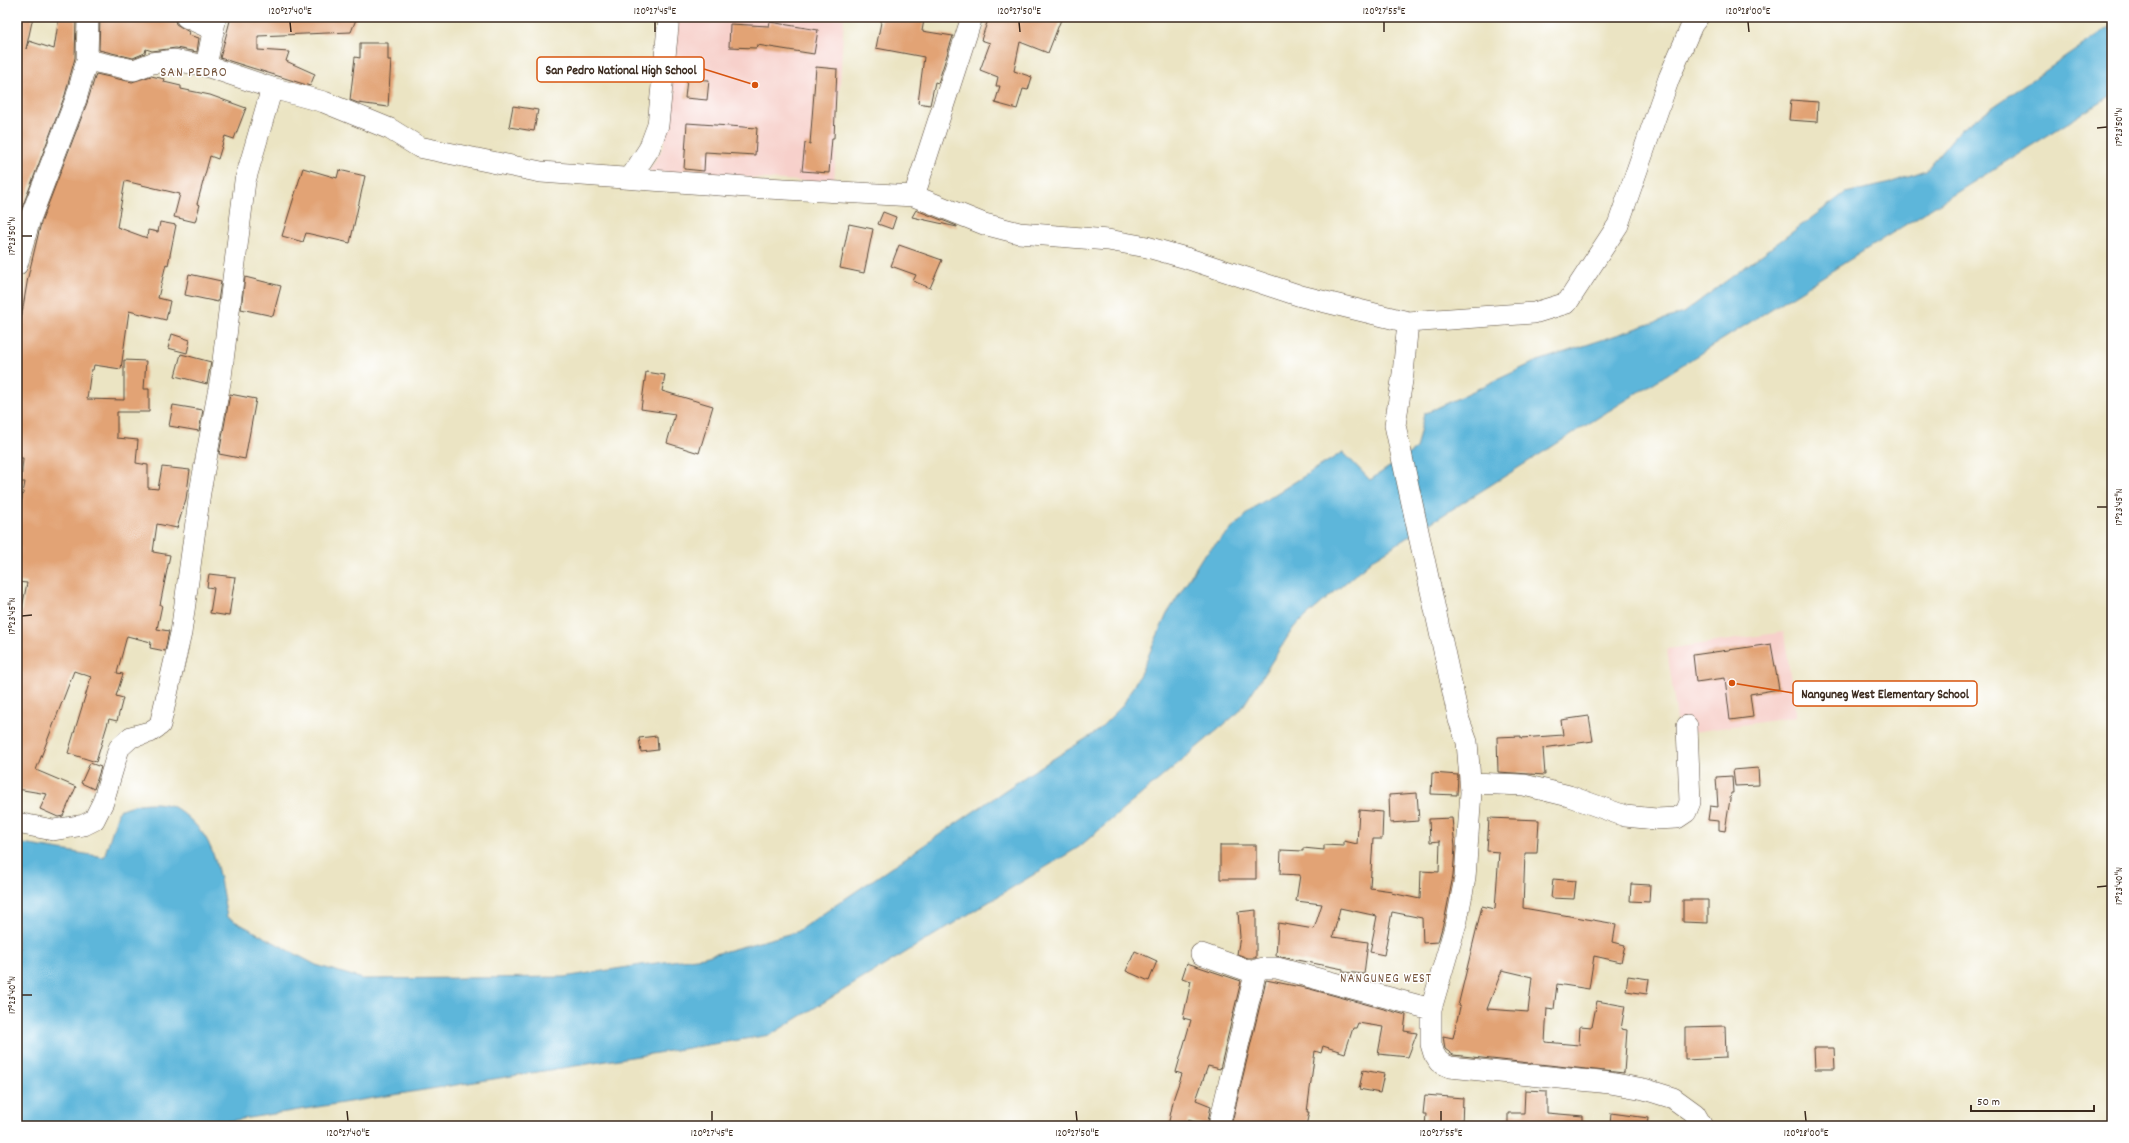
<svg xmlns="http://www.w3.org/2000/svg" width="2129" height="1143" font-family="Dekko,sans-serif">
  <rect width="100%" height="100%" fill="#fff"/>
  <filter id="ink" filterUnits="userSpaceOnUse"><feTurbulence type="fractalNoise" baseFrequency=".025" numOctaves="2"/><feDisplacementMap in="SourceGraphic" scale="8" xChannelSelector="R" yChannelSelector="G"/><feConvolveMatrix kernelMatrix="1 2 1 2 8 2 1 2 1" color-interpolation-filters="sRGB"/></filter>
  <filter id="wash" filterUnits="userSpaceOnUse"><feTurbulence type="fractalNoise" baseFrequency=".012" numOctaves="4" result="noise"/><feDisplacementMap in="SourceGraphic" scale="16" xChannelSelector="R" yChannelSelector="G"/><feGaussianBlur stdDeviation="0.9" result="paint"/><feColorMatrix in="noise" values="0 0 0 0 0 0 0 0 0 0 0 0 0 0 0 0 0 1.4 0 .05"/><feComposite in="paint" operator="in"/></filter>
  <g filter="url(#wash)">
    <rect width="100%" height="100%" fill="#ebe4c3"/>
    <path fill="#f7d0cb" d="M676,17H844L834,183L648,172L664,146Z
      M1784,632L1796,717L1679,734L1667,649Z"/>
    <path fill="#5db6da" stroke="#4c707c" d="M2112,25V95L1373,559L1294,627L1240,711L1079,847L770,1035L198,1126H17V843L104,857L119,810C134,803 158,800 174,807C184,812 203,831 208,842C219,864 222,892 227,917L316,965L363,979L564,977L641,965L704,957L796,932L1032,772L1095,733L1123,705L1141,672L1167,614L1203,556L1256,506L1343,452L1370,480L1416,449L1424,414L1535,362L1683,313L1845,193L1887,184L1926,170L1961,129Z"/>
    <g id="blocks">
      <path fill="#e2a374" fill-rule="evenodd" d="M17,17H33L26,49L29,41L54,49L59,17L76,19L75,58L65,95L17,221V79L21,65H17Z
        M100,17H174L176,24L189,32L188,35L199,38L197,52L176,48L152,51L146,49L145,53L133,58L99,50Z
        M231,17H357L351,32L258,36V50L289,52L286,61L315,74L310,86L220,58Z
        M882,17H907L924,20L922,31L953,36L938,83L935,82L930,105L918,103L924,57L876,48Z
        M989,17H1062L1048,53L1020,42L1014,71L1032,77L1028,90L1023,89L1017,109L995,103L1000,86H996L998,77L980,70L990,43L981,40Z
        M770,22L818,30L814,54L757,45L756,48L729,47L730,24L769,26Z
        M360,43H388V60H391L388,107L358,103L350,100L355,57L360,58Z
        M816,67L837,69L834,138H832L829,173L802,171L805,143L810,144Z
        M96,74L132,82L151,76L165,79L164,82L181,86V89L210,95L246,108L234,139L225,136L218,159L210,156L197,204L200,205L195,222L174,217L180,194L125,181L117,227L147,238L148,230L158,232L160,222L176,225L168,265L166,264L158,298L170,301L166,320L129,311L121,369L94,365L93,370H91L87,399L124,400V360L146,361L144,389H149V412H117V438L138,440L136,463L148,465V488L158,489L162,467L190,470L186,499L177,528L157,524L153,552L170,555L160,605H162L157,629L169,631L165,651L150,648L151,642L127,636L117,673L123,674L116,696L123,698L117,721L109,719L96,762L68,753L91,677L74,671L36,770L76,787L63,816L58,817L40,809L47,794L17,789V700L21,688L18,687L22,673L17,672V633L27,583L17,582V513L19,514L25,482H21L23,458H17V343L28,277L41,223L87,103Z
        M687,79L709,80L707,100L685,98Z
        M1791,100L1818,102L1817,122L1789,120Z
        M513,106L538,110L534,131L509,127Z
        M687,123L757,128L755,155L705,152L704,171L684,169Z
        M303,168L337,178L339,170L365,176L350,243L306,233L303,242L282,236Z
        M916,210L957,226V227L912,217Z
        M883,212L896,217L892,229L878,224Z
        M849,224L873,229L864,273L840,268Z
        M899,245L942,260L930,288L913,281L916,275L891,266Z
        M189,274L221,281L218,302L185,295Z
        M245,277L281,286L273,316L241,309Z
        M172,334L190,340L187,353L168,348Z
        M181,354L211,362L207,384L175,376Z
        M646,372L665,375L662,391L713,406L699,453L667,443L675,414L641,409Z
        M230,394L256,399L245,459L219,454Z
        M173,405L203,410L199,431L169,426Z
        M209,574L235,577L229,616L210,613L214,588L207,587Z
        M1771,644L1779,689L1750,694L1753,717L1730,720L1725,678L1696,682L1693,655Z
        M1589,716L1593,741L1543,748L1545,775L1498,772L1497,737L1521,736V738L1563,735L1561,720Z
        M657,736L658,750L641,752L639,738Z
        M90,763L101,767L94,789L81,783Z
        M1758,768L1759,785L1735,786L1733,770Z
        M1432,773L1458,775L1457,795L1431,794Z
        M1732,776L1733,793H1731L1725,831L1719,830V821L1708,820L1710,806L1718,807L1716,777Z
        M1417,793L1419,821L1390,823L1389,795Z
        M1359,810L1383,812L1382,839H1373L1370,888L1392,891L1391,893L1420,899L1421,871L1439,872L1440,841L1430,842L1429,819L1452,818L1455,847L1453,876L1445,917L1438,942L1423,943L1422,918L1392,912L1384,955L1370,952L1377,916L1340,908L1333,937L1368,942L1364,974L1343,972V969L1276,956L1278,923L1314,929L1322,904L1296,901L1300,875L1280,874L1281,850L1303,851V848L1324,850V845L1344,846V841L1357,844Z
        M1489,818L1539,820L1537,853H1525L1523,908L1616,924L1613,942L1625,945L1621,962L1594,956L1589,989L1557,984L1554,1009L1547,1008L1545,1042L1579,1045L1580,1026L1592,1027L1597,1001L1625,1006L1621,1029L1627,1030L1624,1073L1453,1055L1445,1049L1443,1036L1453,1038L1460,1007L1458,1006L1482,906L1495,909L1499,852L1487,851ZM1502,970L1532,977L1528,1012L1487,1009Z
        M1220,845H1256V879H1220Z
        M1553,879L1576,881L1574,899L1551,898Z
        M1631,884L1650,885L1649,902L1630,901Z
        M1683,900H1708V923L1683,922Z
        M1256,910V958H1248L1237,954L1240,937L1238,912Z
        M1135,951L1157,961L1149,981L1126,971Z
        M1187,963L1241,981L1220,1069L1208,1066L1196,1100L1211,1106L1207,1126L1188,1120L1187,1126H1168L1174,1097L1182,1074L1176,1072L1191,1020L1183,1018L1191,981L1182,978Z
        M1628,976L1649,979L1647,994L1626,991Z
        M1266,980L1310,989L1406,1015L1404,1031L1417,1033L1408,1057L1378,1054L1383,1027L1358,1023L1356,1028H1353L1345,1053L1323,1046L1321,1053L1315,1051L1307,1112H1309L1306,1126H1231Z
        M1725,1026L1726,1058L1685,1060V1027Z
        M1814,1048H1834L1835,1069H1815Z
        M1363,1070L1384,1074L1380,1093L1359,1089Z
        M1525,1090L1547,1091V1113L1583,1116V1126H1508V1113H1524Z
        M1425,1095L1463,1098L1462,1126H1425L1426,1114H1423Z
        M1611,1113L1648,1118L1647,1126H1610Z"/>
    </g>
  </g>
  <g filter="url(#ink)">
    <use href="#blocks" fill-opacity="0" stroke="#554637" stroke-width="1"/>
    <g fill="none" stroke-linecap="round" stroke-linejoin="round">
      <defs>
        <path id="minor" d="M186,17L214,30
          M87,60L134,70L152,63L174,60L206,66L272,88L324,102L390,129L419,147L541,172L747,187L914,196L984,224L1019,233L1108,240L1147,247L1186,258L1301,296L1408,322L1534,313L1567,303L1618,225L1669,78L1692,25L1698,17
          M206,66L216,17
          M631,177L649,149L658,125L669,17
          M914,196L972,17
          M17,265L30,219L76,99L87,60L88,17
          M1408,322L1403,374L1395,425L1459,720L1467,742L1471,792L1465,878L1457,920L1431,1009V1044L1434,1054L1439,1062L1450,1067L1610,1083L1644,1089L1673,1098L1695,1114L1702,1126
          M1471,783L1524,785L1569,796L1625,816L1656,819L1677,818L1686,812L1690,802L1687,726
          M17,823L53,830L84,825L94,820L103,802L119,748L131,737L150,732L160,725L181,633L200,492L221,377L245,181L272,88
          M1201,954L1255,973
          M1219,1126L1256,970L1264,968H1277L1431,1009"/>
      </defs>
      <use href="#minor" stroke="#554637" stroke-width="22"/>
      <use href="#minor" stroke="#fff" stroke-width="21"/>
    </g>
  </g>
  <path fill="none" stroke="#3b2a1e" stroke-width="1.5" d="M290,22L291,32M655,22V32M1019,22L1020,32M1384,22V32M1748,22L1749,32M2097,128L2107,127M22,236H32M2097,507H2107M22,616L32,615M2097,887L2107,886M22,995H32M347,1111L348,1121M712,1111V1121M1076,1111L1077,1121M1441,1111V1121M1805,1111L1806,1121"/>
  <g text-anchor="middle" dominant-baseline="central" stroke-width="3" stroke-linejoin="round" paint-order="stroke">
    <g font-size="13" letter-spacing="1" fill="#75543c" stroke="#fff">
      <text x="1386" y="979">NANGUNEG WEST</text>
    </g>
    <g font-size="14" letter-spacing="1" fill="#75543c" stroke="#fff">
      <text x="194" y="73">SAN PEDRO</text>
    </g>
  </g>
  <path fill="none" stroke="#d7540e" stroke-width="1.5" d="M755 85L704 69M1732 683L1793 693"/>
  <g fill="#d7540e" stroke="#fff" stroke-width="1.5">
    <circle cx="755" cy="85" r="4"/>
    <circle cx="1732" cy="683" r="4"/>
  </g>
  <g fill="#fff" stroke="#d7540e" stroke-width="1.5">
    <rect x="537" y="57" width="167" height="25" rx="4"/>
    <rect x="1793" y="681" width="184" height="25" rx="4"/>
  </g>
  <g font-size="13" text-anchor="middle" font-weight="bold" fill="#3b2a1e">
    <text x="621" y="74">San Pedro National High School</text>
    <text x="1885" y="698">Nanguneg West Elementary School</text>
  </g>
  <rect width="2129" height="1143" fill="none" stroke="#fff" stroke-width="44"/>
  <path d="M1971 1105v6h123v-6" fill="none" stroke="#3b2a1e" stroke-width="2"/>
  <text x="1977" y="1105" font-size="12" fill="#3b2a1e" stroke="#ffffff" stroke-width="3" paint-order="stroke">50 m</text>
  <rect x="22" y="22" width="2085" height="1099" fill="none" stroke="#3b2a1e" stroke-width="1.5"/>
  <g font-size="10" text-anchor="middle" fill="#3b2a1e">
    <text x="290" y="14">120°27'40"E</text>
    <text x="655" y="14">120°27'45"E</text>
    <text x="1019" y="14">120°27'50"E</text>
    <text x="1384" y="14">120°27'55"E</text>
    <text x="1748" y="14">120°28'00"E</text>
    <text transform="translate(2118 127) rotate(-90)" y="4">17°23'50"N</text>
    <text transform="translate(11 236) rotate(-90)" y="4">17°23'50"N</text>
    <text transform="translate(2118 507) rotate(-90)" y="4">17°23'45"N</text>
    <text transform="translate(11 616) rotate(-90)" y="4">17°23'45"N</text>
    <text transform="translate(2118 886) rotate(-90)" y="4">17°23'40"N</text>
    <text transform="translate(11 995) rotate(-90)" y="4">17°23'40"N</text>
    <text x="348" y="1136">120°27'40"E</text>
    <text x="712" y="1136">120°27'45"E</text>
    <text x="1077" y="1136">120°27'50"E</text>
    <text x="1441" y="1136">120°27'55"E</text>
    <text x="1806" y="1136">120°28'00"E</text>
  </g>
</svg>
